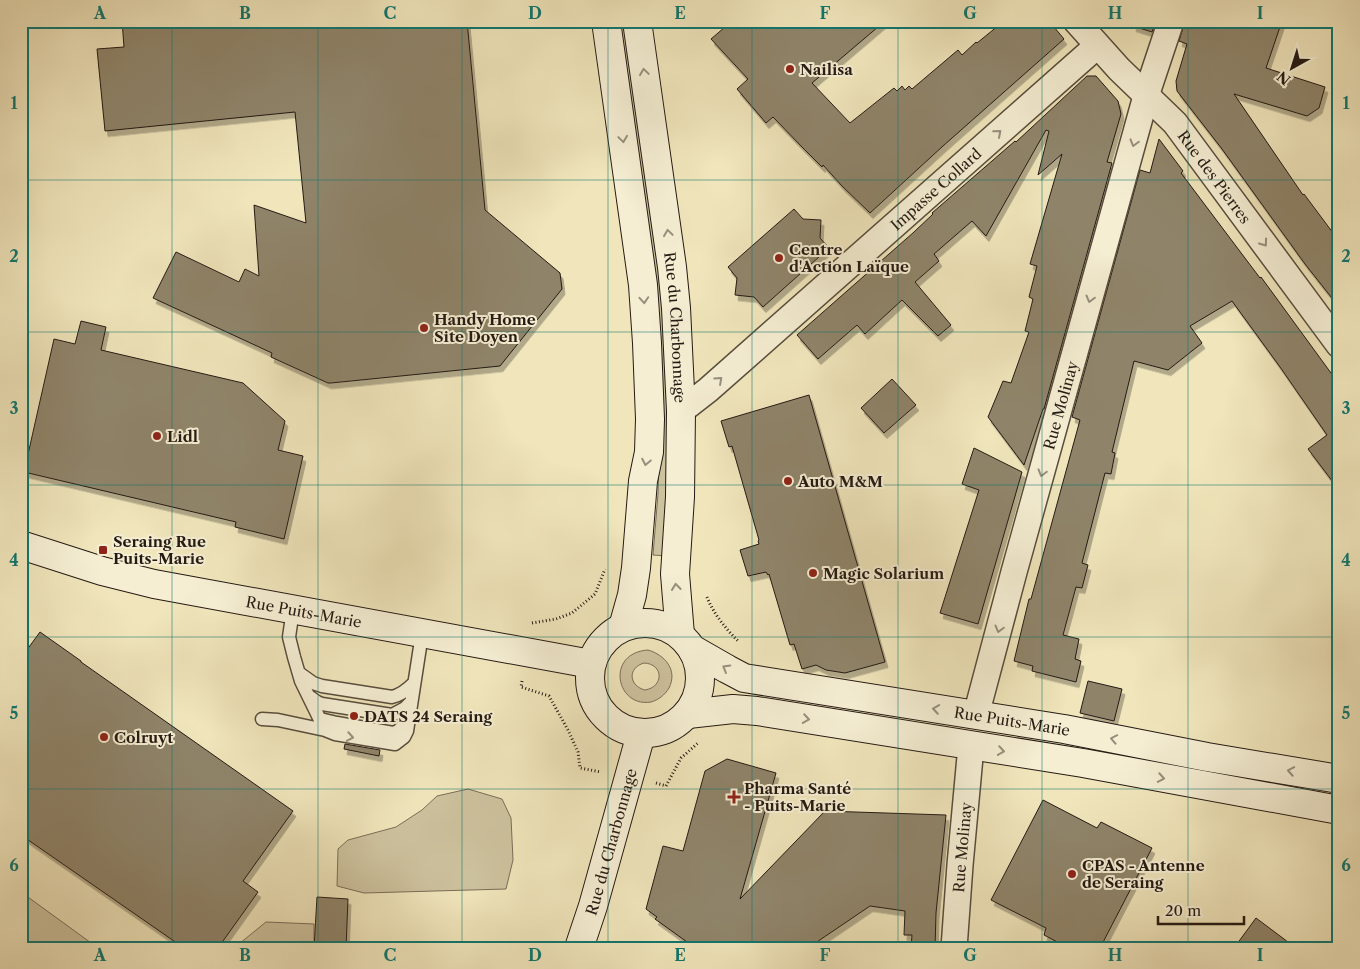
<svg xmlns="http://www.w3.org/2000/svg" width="1360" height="969" font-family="'Libre Caslon Text',serif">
  <defs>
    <filter id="shadow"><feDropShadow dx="3" dy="5.5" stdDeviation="0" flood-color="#0004"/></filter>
  </defs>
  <rect width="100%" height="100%" fill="#f0e5bb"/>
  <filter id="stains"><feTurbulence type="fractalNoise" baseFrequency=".004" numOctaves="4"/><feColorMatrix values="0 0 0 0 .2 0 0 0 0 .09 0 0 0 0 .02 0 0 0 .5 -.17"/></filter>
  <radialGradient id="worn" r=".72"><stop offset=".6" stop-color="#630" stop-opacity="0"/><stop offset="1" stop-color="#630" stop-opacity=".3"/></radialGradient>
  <path fill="#cdc29e" stroke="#796e58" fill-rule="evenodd" d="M615,21H628L670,358L667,556L653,555L658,494L659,457Z
    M648,650C665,655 678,670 669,688C665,695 658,700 651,702C616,708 605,653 648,650ZM644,663C664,664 664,687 645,690C629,686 627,668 644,663Z
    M468,789L502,799L511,818L513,860L506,889L364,893L337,886L338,849L348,840L396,827L422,810L437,796Z
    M21,892L98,948H21Z
    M266,922L314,924V948H234Z"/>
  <path fill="#8f846a" stroke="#251a13" filter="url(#shadow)" d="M122,21H467L485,210L560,273L562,289L500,366L331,383H328L271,357L272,353L153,298L176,252L239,282L245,269L259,276L254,205L306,223L295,112L105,131L97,49L124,47Z
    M732,21H885L812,83L850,123L894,88L897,91L902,86L905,90L909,86L912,89L958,50L962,55L976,42L977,43L1004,21H1049L1064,39L943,146L870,213L842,186L823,165L822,167L802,147L773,117L766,123L737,89L748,79L711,39Z
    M1134,21H1156L1152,32L1133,26Z
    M1185,21H1282L1266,68L1325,87L1319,108L1307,116L1234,94L1303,195L1304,194L1339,241V307L1305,264L1222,149L1177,91L1176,81L1187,44L1179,41Z
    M1087,76H1096L1118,101L1121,114L1107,162L1112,163L1044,409H1043L1024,465L988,417L1003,381L1011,383L1029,332L1025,331L1033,299L1029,297L1037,266L1030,264L1062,154L1038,175L1049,131L1046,130L986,236L972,221L934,254L939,261L915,282L951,325L938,336L902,300L865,334L857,325L818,359L797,335L914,232L933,214L932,213L1015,141L1016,142Z
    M1159,139L1183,171L1181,173L1260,278L1261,277L1339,384V490L1308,449L1327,435L1280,367L1232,301L1190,326L1202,343L1168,370L1134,361L1112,452L1115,453L1111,474L1105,473L1082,563L1088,565L1082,588L1076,587L1063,635L1079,639L1075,659L1081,661L1076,682L1032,671L1033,666L1014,661L1029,599H1031L1080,420L1072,417L1140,170L1150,173Z
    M794,209L803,219L821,220L820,238L829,248L763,307L754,297L735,295L737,278L728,267Z
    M81,321L106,327L101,350L243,383L285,421L278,450L303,456L284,539L235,527L236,522L24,472L54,339L75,344Z
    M892,379L916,405L884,433L861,408Z
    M809,395L885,662L845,673L826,670L816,665L802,669L794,644L790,645L769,574L768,575L766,572L748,576L740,550L759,544L758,541L759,540L732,446L729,447L721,421Z
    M974,448L1022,472L978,624L940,613L979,490L962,484Z
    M40,632L81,661V662L293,811L243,881L258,892L218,948H184L21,835V658Z
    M1088,681L1122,689L1114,721L1080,713Z
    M345,744L380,750L379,756L344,749Z
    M727,759L776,773L740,899L825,811L946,815L936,913L935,948H911L912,935H904L905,911L870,906L808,948H693L694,947L655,919L657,917L646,909L663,846L683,851L705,771Z
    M1043,800L1097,828L1101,822L1152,848L1100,948H1069L1044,935L1046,928L991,900Z
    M317,897L348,899L346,948H314Z
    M1256,918L1296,948H1234Z"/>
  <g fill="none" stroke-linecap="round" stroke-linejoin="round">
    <defs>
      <path id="lane" d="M293,610L289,637L294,657L301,681L325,730L335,734L395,744L404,737L407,731L422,634
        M299,673L313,683L322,686L392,697C401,695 407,690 414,683
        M310,697L317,702L322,704L392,715L405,708L411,702
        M262,719L278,720L325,730
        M320,719L337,723L393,733L398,731L408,721"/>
      <g id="street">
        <path id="s1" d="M1076,21L1119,69L1175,123L1339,345"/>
        <path id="s2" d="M681,411L708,390L1097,46"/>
        <path id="s3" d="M976,715L1014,572L1146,96L1171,21"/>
        <path id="s4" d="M954,948L960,865L971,746"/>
      </g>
      <g id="secondary">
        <path d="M606,21L643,285L647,343L650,419L649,452L643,481L636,568L632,595L623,627"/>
        <path id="s5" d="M637,21L672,267L676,308L681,411L680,497L675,574L680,635"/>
        <path id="s6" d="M21,545L102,571L154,584L591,664"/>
        <circle cx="645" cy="678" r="55"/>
        <path id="s7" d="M692,649L727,669L744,678L1064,729L1207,757L1339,779"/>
        <path d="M688,714L733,709L757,711L1083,763L1339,810"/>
        <path id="s8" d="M579,948L593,906L641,734"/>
      </g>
    </defs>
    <use href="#lane" stroke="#584d3d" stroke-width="15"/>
    <use href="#street" stroke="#584d3d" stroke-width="28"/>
    <use href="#secondary" stroke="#251a13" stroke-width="30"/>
    <path stroke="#251a13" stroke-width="3" stroke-dasharray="1 2.5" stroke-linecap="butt" d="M707,597C713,613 726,629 738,641
      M532,623L556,619L572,613L595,594L605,569
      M522,681L521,687L549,696L568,730L578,752L580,768L601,772
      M656,783L666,786L681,758L698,743"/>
    <use href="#lane" stroke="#f5eed3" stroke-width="12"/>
    <use href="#street" stroke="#f5eed3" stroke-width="25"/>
    <use href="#secondary" stroke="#f5eed3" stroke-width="28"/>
  </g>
  <defs><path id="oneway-chevron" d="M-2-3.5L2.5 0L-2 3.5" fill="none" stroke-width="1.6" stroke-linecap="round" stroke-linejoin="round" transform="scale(1.25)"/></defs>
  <g stroke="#978f7d">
    <use href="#oneway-chevron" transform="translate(644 72) rotate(-98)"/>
    <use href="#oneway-chevron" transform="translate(998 133) rotate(-41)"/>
    <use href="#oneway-chevron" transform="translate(623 139) rotate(82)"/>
    <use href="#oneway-chevron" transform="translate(1134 143) rotate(106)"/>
    <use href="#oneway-chevron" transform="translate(668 233) rotate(-98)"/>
    <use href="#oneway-chevron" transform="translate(1264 243) rotate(54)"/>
    <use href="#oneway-chevron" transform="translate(1090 299) rotate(105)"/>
    <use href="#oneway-chevron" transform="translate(644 300) rotate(86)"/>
    <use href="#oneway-chevron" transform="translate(719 380) rotate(-42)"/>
    <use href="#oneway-chevron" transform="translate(646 462) rotate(101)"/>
    <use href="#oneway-chevron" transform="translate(1042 473) rotate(106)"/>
    <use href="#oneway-chevron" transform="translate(676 587) rotate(-96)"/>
    <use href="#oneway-chevron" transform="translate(999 629) rotate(105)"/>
    <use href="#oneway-chevron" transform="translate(726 668) rotate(-150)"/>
    <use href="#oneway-chevron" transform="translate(936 709) rotate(-171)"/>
    <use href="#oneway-chevron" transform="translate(806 719) rotate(9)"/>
    <use href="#oneway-chevron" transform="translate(350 737) rotate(10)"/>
    <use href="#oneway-chevron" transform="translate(1114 739) rotate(-169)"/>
    <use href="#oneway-chevron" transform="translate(1001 751) rotate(9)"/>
    <use href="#oneway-chevron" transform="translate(1291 771) rotate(-170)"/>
    <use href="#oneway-chevron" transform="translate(1161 778) rotate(10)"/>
  </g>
  <path fill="none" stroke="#0f766e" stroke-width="1" stroke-opacity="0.55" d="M172,21V948M318,21V948M462,21V948M608,21V948M752,21V948M898,21V948M1042,21V948M1188,21V948M21,180H1339M21,332H1339M21,485H1339M21,637H1339M21,789H1339"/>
  <g fill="#8f2418" stroke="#f5eed3" stroke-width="2">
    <circle cx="790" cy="69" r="5"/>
    <circle cx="779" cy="258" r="5"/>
    <circle cx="424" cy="328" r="5"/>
    <circle cx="157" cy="436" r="5"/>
    <circle cx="788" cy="481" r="5"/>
    <rect x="98" y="545" width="10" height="10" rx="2.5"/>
    <circle cx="813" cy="573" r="5"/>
    <circle cx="354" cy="716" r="5"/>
    <circle cx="104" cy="737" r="5"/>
    <path d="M731.5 789.5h5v5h5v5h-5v5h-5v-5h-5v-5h5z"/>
    <circle cx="1072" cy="874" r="5"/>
  </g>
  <g text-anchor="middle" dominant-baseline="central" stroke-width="4" stroke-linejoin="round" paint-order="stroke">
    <g font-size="15" font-weight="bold" fill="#251a13" stroke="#f5eed3" text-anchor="start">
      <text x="800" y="69">Nailisa</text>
      <text x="789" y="249">Centre<tspan x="789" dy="17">d'Action Laïque</tspan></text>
      <text x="434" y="319">Handy Home<tspan x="434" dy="17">Site Doyen</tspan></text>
      <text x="167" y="436">Lidl</text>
      <text x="798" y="481">Auto M&amp;M</text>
      <text x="113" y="541">Seraing Rue<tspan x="113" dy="17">Puits-Marie</tspan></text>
      <text x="823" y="573">Magic Solarium</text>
      <text x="364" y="716">DATS 24 Seraing</text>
      <text x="114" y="737">Colruyt</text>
      <text x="744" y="788">Pharma Santé<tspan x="744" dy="17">- Puits-Marie</tspan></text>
      <text x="1082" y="865">CPAS - Antenne<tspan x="1082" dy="17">de Seraing</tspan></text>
    </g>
    <g font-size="15" fill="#251a13" stroke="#f5eed3">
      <text stroke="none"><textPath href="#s1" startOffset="209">Rue des Pierres</textPath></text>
      <text stroke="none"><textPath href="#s2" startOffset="338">Impasse Collard</textPath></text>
      <text stroke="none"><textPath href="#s5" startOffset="309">Rue du Charbonnage</textPath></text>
      <text stroke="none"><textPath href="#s3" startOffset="321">Rue Molinay</textPath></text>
      <text stroke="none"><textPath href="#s6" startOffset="291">Rue Puits-Marie</textPath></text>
      <text stroke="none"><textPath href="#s7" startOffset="331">Rue Puits-Marie</textPath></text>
      <text stroke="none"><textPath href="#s8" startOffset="111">Rue du Charbonnage</textPath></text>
      <text stroke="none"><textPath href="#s4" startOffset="101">Rue Molinay</textPath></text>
    </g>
  </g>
  <rect width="1360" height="969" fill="none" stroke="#f0e5bb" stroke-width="55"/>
  <g transform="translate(1292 68) rotate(219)" stroke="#f5eed3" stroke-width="4" paint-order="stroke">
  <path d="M0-4L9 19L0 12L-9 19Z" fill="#251a13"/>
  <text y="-8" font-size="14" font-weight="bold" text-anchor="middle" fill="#251a13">N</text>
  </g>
  <path d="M1158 916v8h86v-8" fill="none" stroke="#251a13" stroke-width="2.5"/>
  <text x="1165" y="916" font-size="15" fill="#251a13" stroke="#f5eed3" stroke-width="4" paint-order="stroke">20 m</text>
  <rect x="28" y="28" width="1304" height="914" fill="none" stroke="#0f766e" stroke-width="2"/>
  <g font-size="16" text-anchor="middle" font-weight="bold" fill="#0f766e">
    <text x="100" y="19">A</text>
    <text x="245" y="19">B</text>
    <text x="390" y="19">C</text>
    <text x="535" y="19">D</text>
    <text x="680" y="19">E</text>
    <text x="825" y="19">F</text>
    <text x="970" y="19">G</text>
    <text x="1115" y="19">H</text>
    <text x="1260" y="19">I</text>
    <text x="14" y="109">1</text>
    <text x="1346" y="109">1</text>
    <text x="14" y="262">2</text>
    <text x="1346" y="262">2</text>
    <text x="14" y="414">3</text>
    <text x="1346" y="414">3</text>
    <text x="14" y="566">4</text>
    <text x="1346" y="566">4</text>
    <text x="14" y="719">5</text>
    <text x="1346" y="719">5</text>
    <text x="14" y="871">6</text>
    <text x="1346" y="871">6</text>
    <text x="100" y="961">A</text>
    <text x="245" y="961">B</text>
    <text x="390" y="961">C</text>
    <text x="535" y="961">D</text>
    <text x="680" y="961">E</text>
    <text x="825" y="961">F</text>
    <text x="970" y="961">G</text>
    <text x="1115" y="961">H</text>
    <text x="1260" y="961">I</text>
  </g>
  <rect width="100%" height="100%" filter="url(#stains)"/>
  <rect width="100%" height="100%" fill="url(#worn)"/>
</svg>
